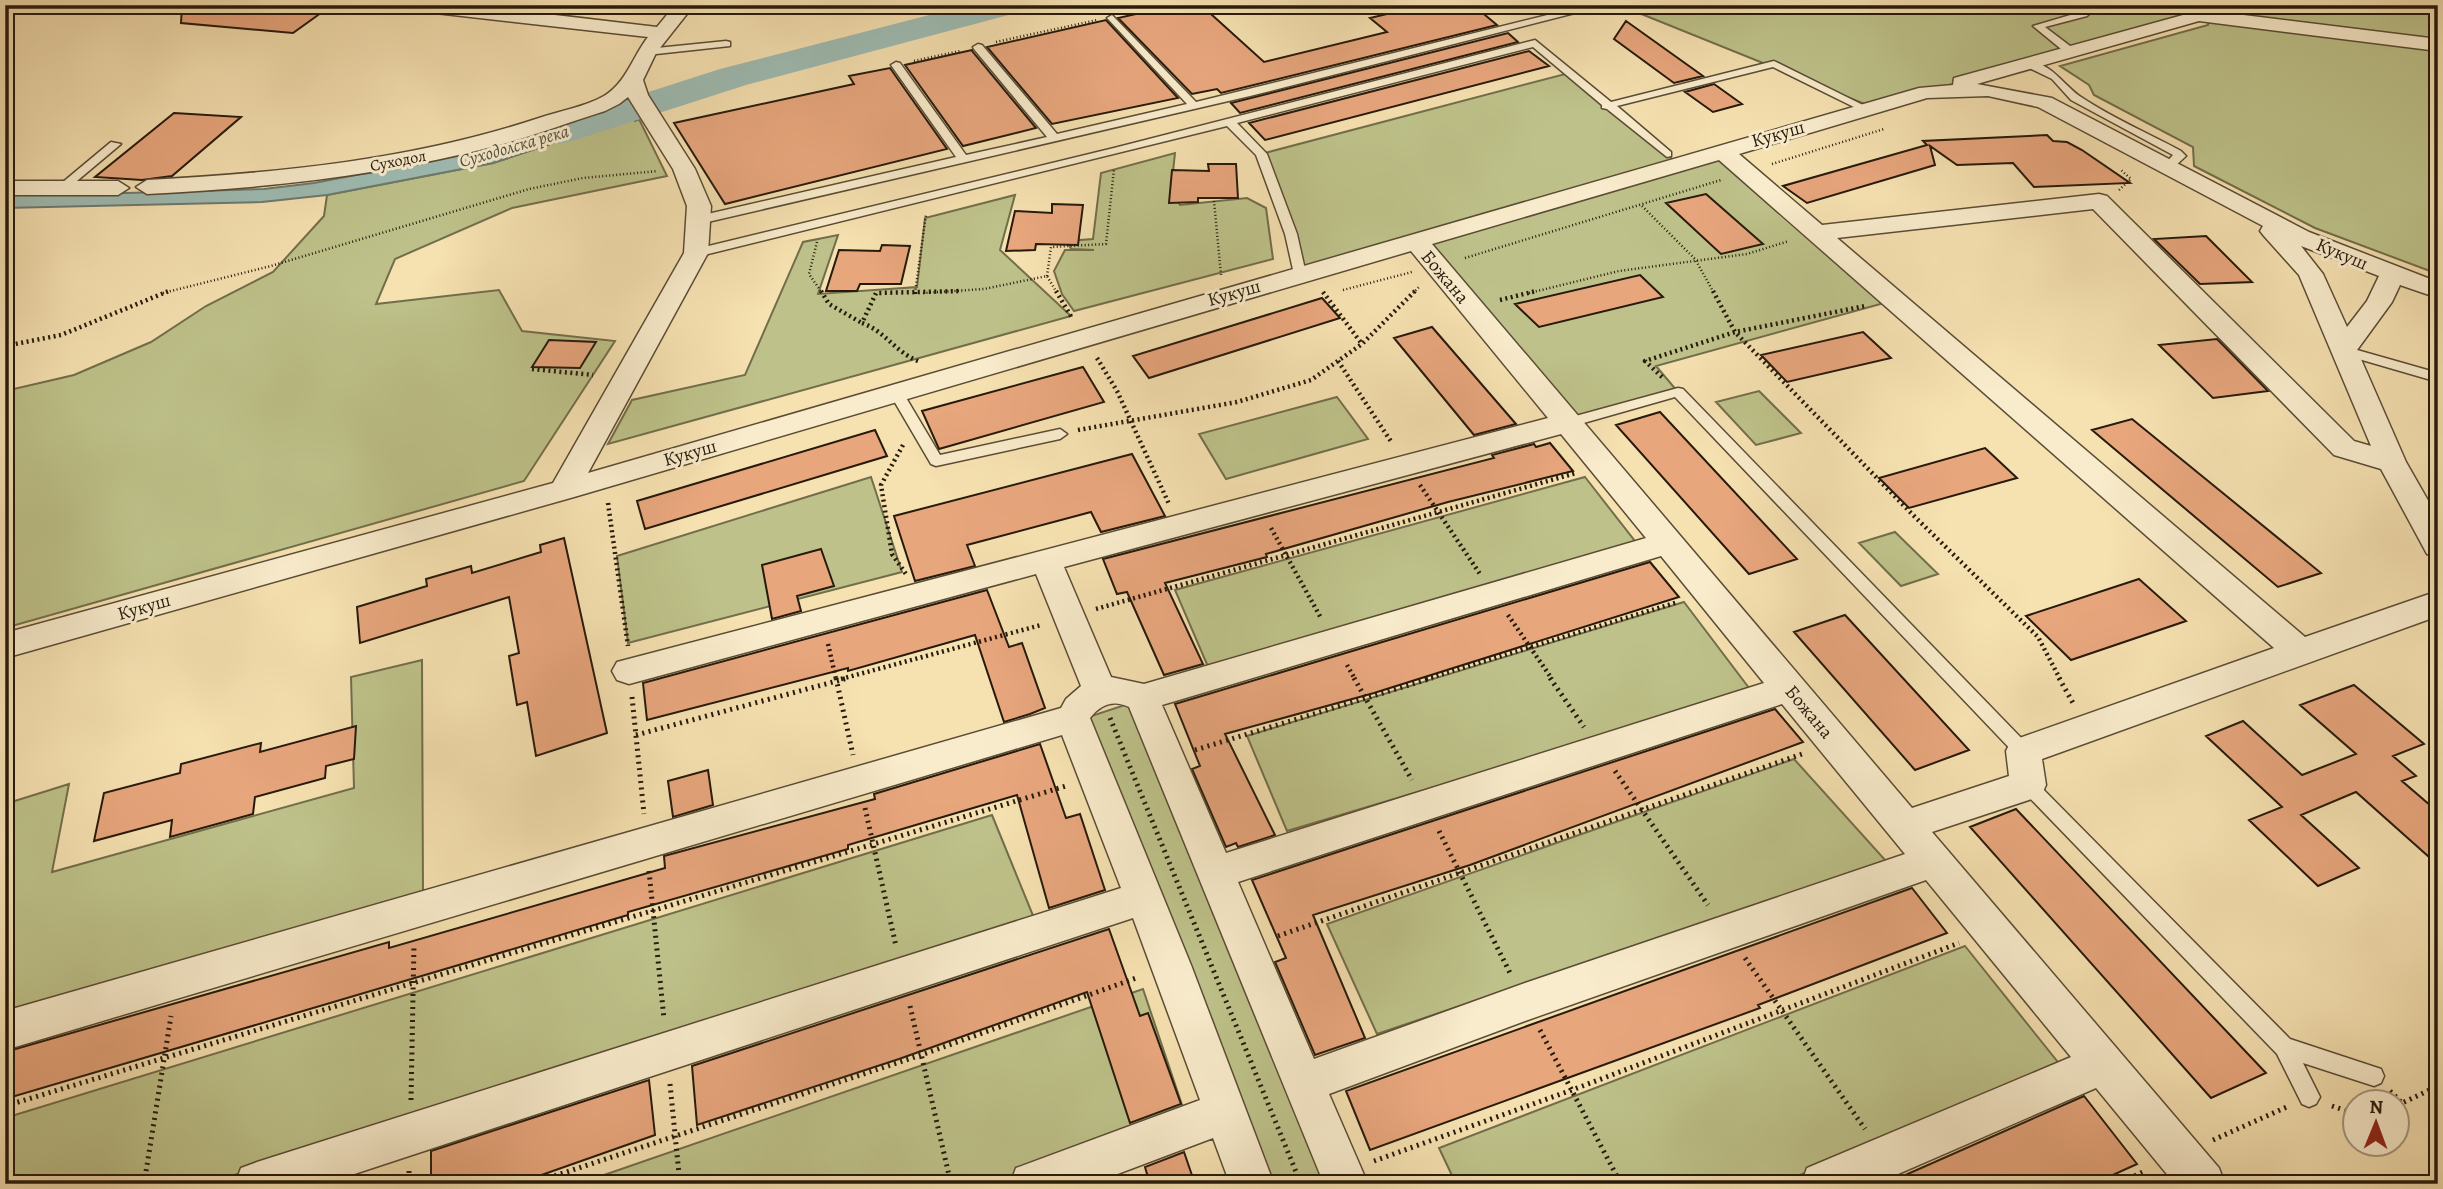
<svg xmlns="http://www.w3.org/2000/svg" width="2443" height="1189" font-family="Alegreya,serif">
  <rect width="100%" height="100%" fill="#f6e1b1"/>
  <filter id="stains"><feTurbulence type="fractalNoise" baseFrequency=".00286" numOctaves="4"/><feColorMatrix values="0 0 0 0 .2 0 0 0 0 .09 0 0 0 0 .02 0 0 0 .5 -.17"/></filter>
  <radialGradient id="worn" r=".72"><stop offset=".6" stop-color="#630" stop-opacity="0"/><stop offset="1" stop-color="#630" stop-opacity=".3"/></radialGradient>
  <path fill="#bec28a" stroke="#726e4b" stroke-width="2" d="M1619,5H2192L2195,15L1872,107Z
    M2207,5H2438V274L2315,228L2194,166L2193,147L2094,95L2089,85L2060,66L2208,25L2211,12Z
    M1569,73L1677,163L1721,150L1895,300L1656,366L1678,392L1566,423L1415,240L1300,274L1261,154Z
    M632,117L635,121L639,119L667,176L512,208L395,259L376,304L499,290L522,331L615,341L524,481L5,628V391L74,375L151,342L206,306L273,272L324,216L327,195L493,163Z
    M1175,153L1171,190L1180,205L1247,198L1266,208L1273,259L1074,311L1062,294L1054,271L1065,250H1094L1071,249L1067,241L1093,239L1101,173Z
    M1015,195L1000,250L1071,316L608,444L632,400L745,375L803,242L838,235L818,294L917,287L925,218Z
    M1759,391L1801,433L1756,445L1716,402Z
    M1337,397L1368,439L1226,479L1199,434Z
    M871,477L902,572L628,643L617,556Z
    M1585,477L1638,545L1209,669L1175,590Z
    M1895,532L1938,574L1901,586L1859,543Z
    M1684,602L1752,692L1287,831L1247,736Z
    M422,660L423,894L5,1012V804L69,784L52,872L354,788L351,677Z
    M1137,701L1346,1184H1252L1076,721Z
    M1794,759L1886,861L1377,1034L1327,924Z
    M992,815L1034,918L206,1184H5V1118Z
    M1965,946L2061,1066L1778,1184H1456L1439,1148Z
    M1143,989L1184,1111L989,1184H578Z"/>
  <path fill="#9ebcb3" stroke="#6e7b70" stroke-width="2" d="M624,105L632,117L493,163L327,195L262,202L5,208V193H126L264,189L314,183L486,150Z"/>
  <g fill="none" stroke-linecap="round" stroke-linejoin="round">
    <path fill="#9ebcb3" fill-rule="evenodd" d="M968,5H1024L1020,12L746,85L572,141L559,144L546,141L540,133L546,125L720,69Z"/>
  </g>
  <path fill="#e8a67d" stroke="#261a0c" stroke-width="2" d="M182,5H332L293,33L181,23Z
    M1176,5H1201L1264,62L1387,32L1370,18L1425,5H1473L1497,25L1221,93L1217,89L1192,94L1118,18Z
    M1106,20L1178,98L1052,124L987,47Z
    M1626,21L1703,76L1674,83L1614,39Z
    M1508,33L1518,42L1240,113L1231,103Z
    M972,50V51L1036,128L963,146L905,65Z
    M1529,51L1549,66L1265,140L1249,123Z
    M890,68L947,149L725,204L674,123L854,84L849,76Z
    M1714,84L1742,104L1713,112L1685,92Z
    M174,113L241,117L172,176L142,180L95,177Z
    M2047,135L2053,141L2067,142L2082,150L2130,183L2034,187L2013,163L1957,165L1930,146L1935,165L1807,203L1783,186L1927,145L1923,141Z
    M1208,164H1236L1238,198H1198V202L1169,203L1172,170L1209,171Z
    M1706,194L1763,244L1721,254L1666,203Z
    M1052,204L1083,205L1078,245L1036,244L1035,250L1006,251L1015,211L1052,213Z
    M2206,236L2252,282L2200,284L2154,239Z
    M882,245L910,246L901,284H860L857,291H826L839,250L880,251Z
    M1640,275L1663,297L1539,327L1515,304Z
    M1322,298L1340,318L1149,378L1133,356Z
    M1432,327L1516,424L1474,435L1394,338Z
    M1863,332L1891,358L1787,382L1761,355Z
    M2217,339L2268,391L2213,398L2159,345Z
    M549,340L596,342L580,368L532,367Z
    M1083,367L1104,402L939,449L922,411Z
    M1660,412L1797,559L1749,574L1616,425Z
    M2132,419L2321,573L2278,587L2092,430Z
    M875,430L887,456L645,529L637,501Z
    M1550,443L1573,471L1448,502L1266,554L1267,557L1165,583L1203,664L1164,675L1127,592L1117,594L1103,559L1494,458L1492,455L1534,444L1536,447Z
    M1985,448L2017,478L1909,508L1879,478Z
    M1132,454L1165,516L1101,532L1091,512L967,545L975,566L915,581L894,516Z
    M564,538L607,733L536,756L527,702L517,705L509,656L519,653L509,597L360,643L357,607L427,586L426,579L471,566L472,573L541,552L540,545Z
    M821,549L834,586L797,596L801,611L772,619L762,565Z
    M1650,562L1679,597L1374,693L1225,734L1275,835L1238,847L1236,843L1226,847L1192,769L1200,766L1175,704Z
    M2139,579L2186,621L2071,660L2026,616Z
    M987,590L1009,647L1022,643L1045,708L1030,714L1004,722L975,635L848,671V668L647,720L643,683Z
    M1845,615L1969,750L1915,770L1794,632Z
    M2354,685L2424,744L2393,756L2416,776L2402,781L2438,812V865L2356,792L2301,815L2359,868L2318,886L2249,820L2282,807L2206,736L2243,721L2302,775L2356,754L2300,705Z
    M1775,709L1803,742L1470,865L1313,915L1365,1038L1315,1055L1275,962L1286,958L1252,880Z
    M356,726L354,759L326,766L325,778L255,797L253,814L170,837L172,820L94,841L104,793L180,773L181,764L261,743L260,752Z
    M1040,744L1066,818L1080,814L1105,890L1049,908L1017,795L848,845V849L628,912V915L5,1099V1052L389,942V948L665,868L664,856L875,799L874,794Z
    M708,770L713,805L673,817L668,781Z
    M2016,809L2266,1073L2211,1098L1970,827Z
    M1912,888L1947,933L1758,1005L1760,1008L1370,1150L1346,1091Z
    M1109,929L1140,1016L1148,1013L1181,1104L1130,1123L1087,992L899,1059L697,1125L692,1066Z
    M649,1080L655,1135L516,1184H431V1151Z
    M2084,1096L2137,1164L2093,1184H1885Z
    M1184,1152L1195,1184H1150L1145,1167Z"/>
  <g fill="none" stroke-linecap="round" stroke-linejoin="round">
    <defs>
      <path id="service" d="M1588,5H1606L1250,96L699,224L693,220L699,216L956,157L891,65L896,62L900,63L966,155L1047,137L974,49L973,47L978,44L982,45L1057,134L1187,104L1109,20L1107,18L1112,15L1196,102Z
        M2084,11L2089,14L2087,16L2045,27L2074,49V53H2066L2033,26Z
        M1535,40L1611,102L1774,61L1871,109L1862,111L1773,67L1617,106L1671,152V156L1667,157L1607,109L1602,108V105L1533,47L1237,123L1267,154L1297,234L1306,274L1300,278L1294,274L1285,234L1256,155L1227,126L696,257L690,253L692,250L1114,148Z
        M726,41L730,42V46L647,55L642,52L647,49Z
        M2023,61C2049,59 2063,85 2081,97C2112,118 2148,133 2181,151L2186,156L2174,167H2166L2164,165L2173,155L2071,100L2052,79L2023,65Z
        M111,142L121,144L65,191H57V187Z
        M2343,346L2438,373V382L2338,353L2336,350Z
        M1678,388L1683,389L2029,746L2032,751L2029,756L2023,758L2017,756L1675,397L1566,428L1559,423L1561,420Z
        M897,390L902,391L940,455L1060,429L1067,434L1060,439L936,466L931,464L890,394Z
        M2028,778L2034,780L2290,1039L2381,1069L2384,1076L2381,1083L2374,1086L2303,1063L2320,1097L2316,1104L2309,1107L2302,1104L2277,1054L2022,790L2019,785L2022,780Z"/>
      <path id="minor" d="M409,5H471L657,27L675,5H694L656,53L643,80L648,95L695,169L711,206L708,253L588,473L1919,88L1953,85L1954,78L2183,15V5H2202L2203,10L2438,39V51L2199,21L1977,84L2052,98L2309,232L2438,282V298L2400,285L2392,302L2357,350L2406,462L2438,518V557L2427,554L2381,469L2334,455L2093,209L1837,238L2305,637L2438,591V616L2042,759L2046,785L2041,796L1932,832L2219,1168L2225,1184H2175L2096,1088L1875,1184H1801L1807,1168L2071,1057L1926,880L1525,1021L1329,1094L1368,1184H1324L1129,707C1113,699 1100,705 1090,718L1191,965L1274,1184H1230L1213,1138L1091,1184H1010L1016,1168L1200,1100L1133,918L324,1184H235L241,1168L257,1162L1121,888L1062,735L5,1050V1011L1061,708L1066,699L1081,686L1036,574L629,684L617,680L612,671L617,662L1548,418L1411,251L574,497L5,658V633L553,483L684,253L687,206L673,169L628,97L619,104L605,111C569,122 534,136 499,145C383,176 266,188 147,194L136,187L147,180C280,173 412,160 539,118C559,111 585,107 604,96C626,83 633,56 648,37L418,11ZM1988,96L2038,107L2263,226L2260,231L2264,236L2299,275L2371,446L2354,441L2107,196L2099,194L1822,225L1739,154L1927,98ZM1719,160L2274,648L2011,741L2006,751L2009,776L1912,808L1432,244ZM2301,246L2379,276L2367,301L2347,327L2323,274ZM1561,434L1646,538L1144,684L1111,677L1064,567ZM1661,556L1764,683L1226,853L1162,705ZM1782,704L1905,854L1525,983L1314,1059L1238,882Z
        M5,181H118L129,188L118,195H5Z"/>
    </defs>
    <use href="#service" stroke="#5a4c35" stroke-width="3"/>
    <use href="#minor" stroke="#5a4c35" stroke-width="3"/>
    <path stroke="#261a0c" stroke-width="2.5" stroke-dasharray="1 2.5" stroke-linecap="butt" d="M1129,14L1166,5
      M996,42L1097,20
      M914,61L960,51
      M1772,164L1884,129
      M2119,190L2131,179L2121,170
      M1214,201L1221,275
      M1642,206L1695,259L1714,293
      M817,242L809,274L822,293
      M1465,258L1721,180
      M1047,276L1051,247L1106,244L1114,169
      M1343,290L1412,272
      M163,293L271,266L529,189L583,178L658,171
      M915,293L926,215
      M923,293L984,289L1047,276L1057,293
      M1413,293L1420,286
      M1529,293L1619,271L1747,254L1789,241"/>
    <path stroke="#261a0c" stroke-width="4.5" stroke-dasharray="2 3.5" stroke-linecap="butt" d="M821,291L829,304L862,323
      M1056,291L1072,318
      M1713,291L1735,332L1912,514L2038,637L2060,679
      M1323,292L1362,344
      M915,294V291
      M1500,300L1536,291
      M5,346L61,335L169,291
      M1097,358L1117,391L1169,504
      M918,361C895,352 885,331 862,323L876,293L962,291
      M1338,361L1392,443
      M532,369L593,375
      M1662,377L1645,361L1735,332L1865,306
      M1078,430L1237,402L1311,380L1362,344L1415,291
      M903,445L881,485L892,554L906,574
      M1420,485L1480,574
      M608,503L628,646
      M1271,528L1321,618
      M1096,609L1576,473
      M1508,615L1552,679
      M828,644L836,679
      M1347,665L1355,679
      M841,679L1041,625
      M1426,679L1678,602"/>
    <path stroke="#261a0c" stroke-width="5" stroke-dasharray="2 4.5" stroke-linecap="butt" d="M836,678L853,755
      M1354,678L1412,780
      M1550,678L1584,727
      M2059,678L2073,703
      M632,697L644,814
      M1110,718L1301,1184
      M636,735L848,678
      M1195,750L1432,678
      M1615,771L1708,905
      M865,808L896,946
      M1439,831L1510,973
      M649,871L664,1019
      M1278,936L1805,753
      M1745,958L1865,1129
      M910,1006L951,1184
      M1540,1030L1621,1184
      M670,1084L680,1184
      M2390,1091L2402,1103
      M411,1100L414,944
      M2398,1105L2438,1086
      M5,1106L1066,786
      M2332,1106L2356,1114
      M2213,1140L2289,1106
      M1374,1161L1572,1090L1959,943
      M409,1171V1184
      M144,1184L171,1016
      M530,1184L921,1055L1139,977
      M2117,1184L2145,1171"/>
    <use href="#service" fill="#f9eccc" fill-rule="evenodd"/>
    <use href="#minor" fill="#f9eccc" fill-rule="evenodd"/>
  </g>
  <g text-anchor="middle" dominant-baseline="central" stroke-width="6" stroke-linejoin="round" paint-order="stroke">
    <g font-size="16" fill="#261a0c" stroke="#f9eccc">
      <text transform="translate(398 161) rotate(-11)">Суходол</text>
    </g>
    <g font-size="18" font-style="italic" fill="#505346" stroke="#f9eccc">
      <text transform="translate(514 146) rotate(-16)">Суходолска река</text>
    </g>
    <g font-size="19" fill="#261a0c" stroke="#f9eccc">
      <text transform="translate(1778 134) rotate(-16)">Кукуш</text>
      <text transform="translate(2342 254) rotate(23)">Кукуш</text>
      <text transform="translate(1445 277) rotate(50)">Божана</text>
      <text transform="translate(1234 293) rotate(-16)">Кукуш</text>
      <text transform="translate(690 453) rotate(-16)">Кукуш</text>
      <text transform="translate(144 607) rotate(-16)">Кукуш</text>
      <text transform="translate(1809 712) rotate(50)">Божана</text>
    </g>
  </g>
  <rect width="2443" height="1189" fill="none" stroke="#f6e1b1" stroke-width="28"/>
  <rect x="7" y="7" width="2429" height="1175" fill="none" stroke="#261a0c" stroke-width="3.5"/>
  <rect x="14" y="14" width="2415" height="1161" fill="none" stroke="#261a0c" stroke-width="2"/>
  <g transform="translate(2376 1123) rotate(1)"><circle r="33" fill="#f9eccc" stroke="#a5987f" stroke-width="2"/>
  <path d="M0-5L12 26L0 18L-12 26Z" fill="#8f2418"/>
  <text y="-10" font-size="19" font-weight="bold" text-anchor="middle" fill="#261a0c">N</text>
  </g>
  <rect width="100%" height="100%" filter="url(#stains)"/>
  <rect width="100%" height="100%" fill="url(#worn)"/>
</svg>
